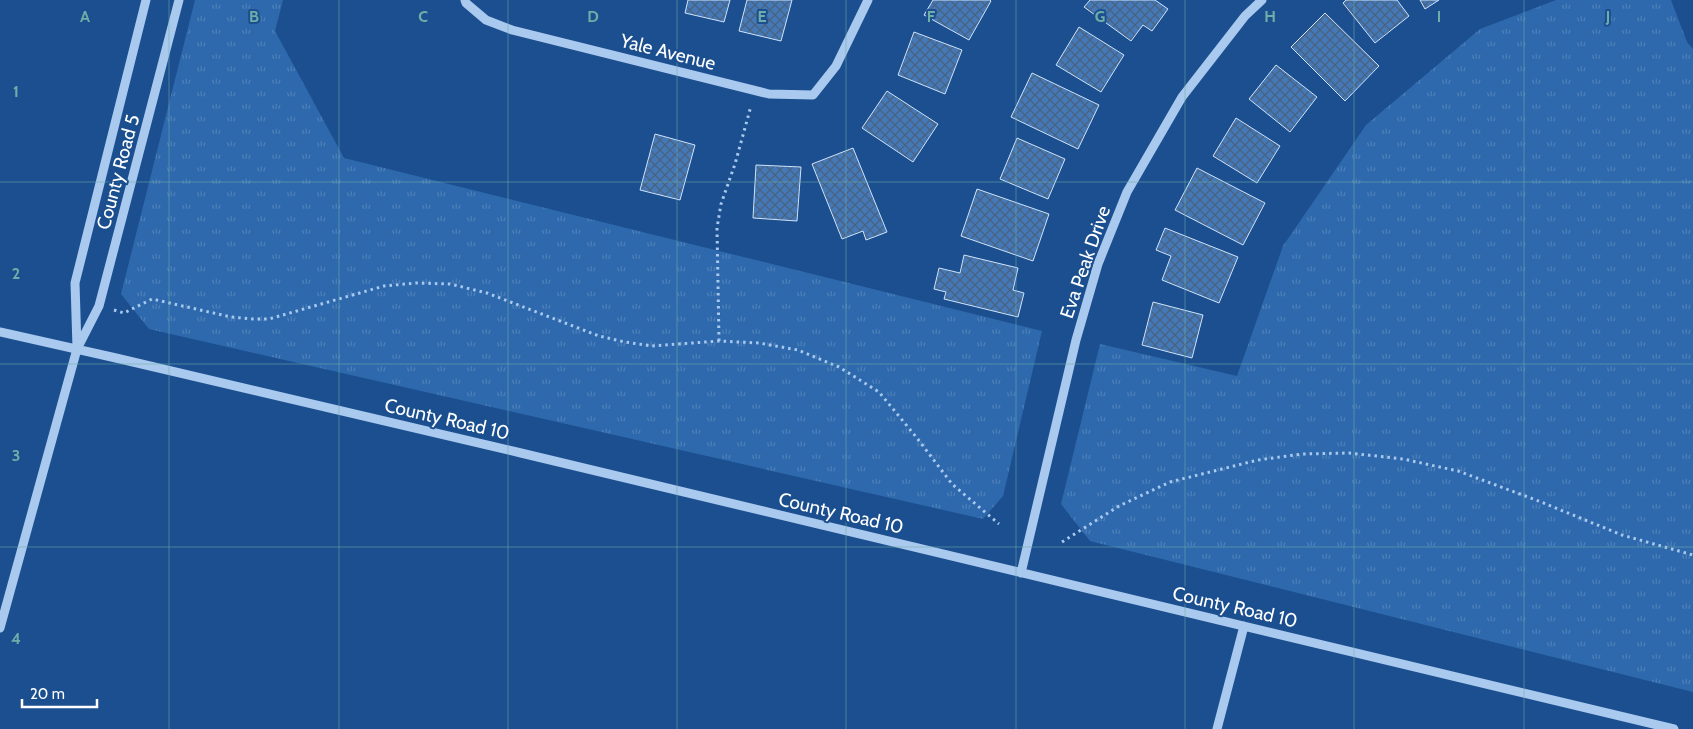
<svg xmlns="http://www.w3.org/2000/svg" width="1693" height="729" font-family="Cabin,sans-serif">
  <defs>
    <pattern id="grass-tufts" width="24" height="20" patternUnits="userSpaceOnUse" patternTransform="scale(1.25)"><rect width="24" height="20" fill="#2e69ad"/><path d="M3 7l-1-3M5 7V3M7 7l1-3M15 17l-1-3M17 17v-4M19 17l1-3" fill="none" stroke="#4d80b9"/></pattern>
    <pattern id="building-cross-hatch" width="8" height="8" patternUnits="userSpaceOnUse" patternTransform="scale(1.25)"><rect width="8" height="8" fill="#4478b7"/><path d="M0 0l8 8M0 8l8-8" fill="none" stroke="#486282"/></pattern>
  </defs>
  <rect width="100%" height="100%" fill="#1b4f8f"/>
  <path fill="url(#grass-tufts)" d="M195,0H283L275,31L344,158L1042,331L1003,496L983,519L149,329L121,294Z
    M1556,0H1671L1687,42L1693,49V692L1090,541L1061,504L1100,344L1237,376L1283,246L1366,125L1480,29Z"/>
  <path fill="url(#building-cross-hatch)" stroke="#cfe3fa" d="M688,0H730L724,22L685,13Z
    M747,0H792L781,41L739,31Z
    M933,0H990L991,1L969,40L924,15Z
    M1090,0H1155L1168,9L1152,31L1143,25L1131,41L1084,7Z
    M1346,0H1397L1409,16L1375,43L1343,3Z
    M1420,0H1439L1425,9Z
    M1325,13L1379,66L1345,101L1291,47Z
    M1079,27L1124,55L1101,92L1056,65Z
    M914,32L962,50L945,94L898,75Z
    M1276,65L1317,97L1290,132L1249,99Z
    M1032,73L1099,105L1078,149L1011,117Z
    M887,91L938,124L913,162L862,128Z
    M1236,118L1280,146L1257,183L1213,156Z
    M655,134L695,145L680,200L640,190Z
    M1017,138L1065,159L1048,199L1000,179Z
    M853,148L887,232L866,240L863,231L842,239L812,164Z
    M756,165L801,167L797,221L753,218Z
    M1197,168L1265,203L1243,245L1175,210Z
    M977,189L1049,214L1033,261L961,236Z
    M1165,228L1238,257L1219,303L1162,280L1171,256L1156,250Z
    M964,255L1018,268L1013,290L1024,293L1018,317L944,299L946,292L934,289L939,268L960,273Z
    M1153,302L1203,315L1192,358L1142,345Z"/>
  <g fill="none" stroke-linecap="round" stroke-linejoin="round">
    <path stroke="#a9c9ee" stroke-width="3" stroke-dasharray="2.5 4" stroke-linecap="butt" d="M114,310L124,313L152,299L231,317L253,319H269L384,286L416,283L450,284L487,293L599,336L625,342L652,346L719,341L759,343L798,350L839,367L879,392L917,438L952,484L999,524
      M719,341L717,228L721,204L735,164L751,106
      M1062,542L1119,506L1170,482L1258,460L1302,454L1349,453L1403,459L1458,471L1536,500L1622,535L1693,555"/>
    <path stroke="#a9c9ee" stroke-width="9" d="M465,0L466,3L486,20L512,30L769,94L813,95L836,66L868,0
      M0,332L116,358L521,453L1674,729
      M77,348L75,283L146,0
      M1021,573L1076,340L1098,264L1127,192L1182,97L1245,16L1262,0
      M0,628L77,349L99,306L179,0
      M1217,729L1244,626"/>
  </g>
  <path fill="none" stroke="#6fada8" stroke-width="1" stroke-opacity="0.55" d="M169,0V729M339,0V729M508,0V729M677,0V729M846,0V729M1016,0V729M1185,0V729M1354,0V729M1524,0V729M0,182H1693M0,364H1693M0,547H1693"/>
  <g text-anchor="middle" dominant-baseline="central" stroke-width="4" stroke-linejoin="round" paint-order="stroke">
    <g font-size="19" fill="#fff" stroke="#1b4f8f">
      <text transform="translate(668 52) rotate(14)">Yale Avenue</text>
      <text transform="translate(118 172) rotate(-75)">County Road 5</text>
      <text transform="translate(1085 262) rotate(-71)">Eva Peak Drive</text>
      <text transform="translate(447 419) rotate(13)">County Road 10</text>
      <text transform="translate(841 513) rotate(13)">County Road 10</text>
      <text transform="translate(1235 607) rotate(13)">County Road 10</text>
    </g>
  </g>
  <g font-size="16" text-anchor="middle" font-weight="bold" fill="#6fada8" stroke="#1b4f8f" stroke-width="4" stroke-linejoin="round" paint-order="stroke">
    <text x="85" y="22">A</text>
    <text x="254" y="22">B</text>
    <text x="423" y="22">C</text>
    <text x="593" y="22">D</text>
    <text x="762" y="22">E</text>
    <text x="931" y="22">F</text>
    <text x="1100" y="22">G</text>
    <text x="1270" y="22">H</text>
    <text x="1439" y="22">I</text>
    <text x="1608" y="22">J</text>
    <text x="16" y="97">1</text>
    <text x="16" y="279">2</text>
    <text x="16" y="461">3</text>
    <text x="16" y="644">4</text>
  </g>
  <path d="M22 699v8h75v-8" fill="none" stroke="#ffffff" stroke-width="2.5"/>
  <text x="30" y="699" font-size="15" fill="#ffffff" stroke="#1b4f8f" stroke-width="4" paint-order="stroke">20 m</text>
</svg>
